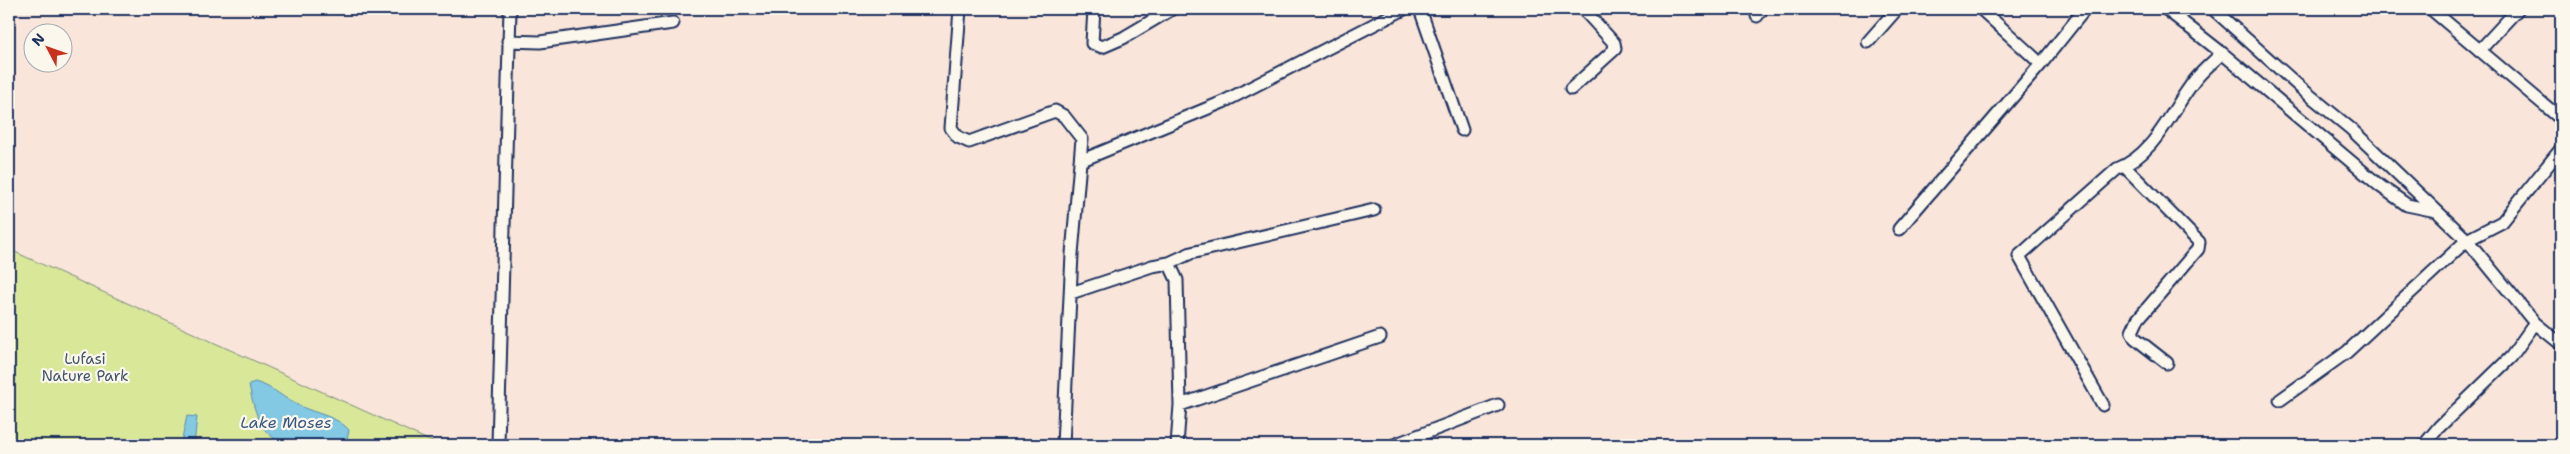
<svg xmlns="http://www.w3.org/2000/svg" width="2570" height="454" font-family="'Shantell Sans',sans-serif">
  <rect width="100%" height="100%" fill="#f9e5d9"/>
  <filter id="ink" filterUnits="userSpaceOnUse"><feTurbulence type="fractalNoise" baseFrequency=".02" numOctaves="2"/><feDisplacementMap in="SourceGraphic" scale="10" xChannelSelector="R" yChannelSelector="G"/><feConvolveMatrix kernelMatrix="1 2 1 2 8 2 1 2 1" color-interpolation-filters="sRGB"/></filter>
  <g filter="url(#ink)">
    <path fill="#d9e799" stroke="#7a8b7c" d="M15,252L439,445H9V257H11Z"/>
    <path fill="#83c9e4" stroke="#598bae" d="M255,382C276,388 282,398 300,406C316,414 337,416 349,430L346,445C285,445 261,454 249,384Z
      M187,416L197,417L194,445H174L182,439Z"/>
    <g fill="none" stroke-linecap="round" stroke-linejoin="round">
      <defs>
        <path id="minor" d="M960,9L951,128L958,137L969,142L1055,111L1064,116L1082,139L1072,254L1063,445
          M1094,9L1092,43L1102,47L1123,38L1172,9
          M1420,9L1462,130
          M1981,9L2041,64
          M2166,9L2222,53L2380,186L2407,205L2436,211
          M2213,9L2302,89L2351,129L2467,240L2347,352L2280,400
          M2431,9L2561,119
          M1757,16L1762,9
          M508,41L540,42L673,23
          M1868,42L1897,9
          M2479,51L2518,9
          M1571,89L1615,49L1614,43L1583,9
          M2561,149L2502,222L2467,240L2535,323L2561,344
          M1080,161L1223,102L1404,9
          M2124,166L2199,242L2198,249L2138,319L2132,332L2135,338L2167,363
          M1899,229L2041,64L2085,9
          M1169,263L1177,280L1180,405L1177,445
          M1071,293L1152,266L1169,263L1191,253L1374,210
          M1180,405L1380,337
          M2103,405L2019,256L2117,169C2155,155 2171,110 2195,80C2203,70 2213,62 2222,53
          M498,445L510,9
          M1394,445L1498,405
          M2424,445L2439,427L2511,357L2535,323"/>
      </defs>
      <use href="#minor" stroke="#1b2f5e" stroke-width="15"/>
      <use href="#minor" stroke="#fbf7ec" stroke-width="11"/>
    </g>
  </g>
  <g text-anchor="middle" dominant-baseline="central" stroke-width="4.5" stroke-linejoin="round" paint-order="stroke">
    <g font-size="15" fill="#41546a" stroke="#fbf7ec">
      <text x="85" y="359">Lufasi<tspan x="85" dy="17">Nature Park</tspan></text>
    </g>
    <g font-size="16" font-style="italic" fill="#355680" stroke="#fbf7ec">
      <text x="286" y="422">Lake Moses</text>
    </g>
  </g>
  <rect width="2570" height="454" fill="none" stroke="#fbf7ec" stroke-width="30"/>
  <rect x="15" y="15" width="2540" height="424" fill="none" stroke="#1b2f5e" stroke-width="2" filter="url(#ink)"/>
  <g transform="translate(48 48) rotate(311)"><circle r="24" fill="#fbf7ec" stroke="#a1a7b3"/>
  <path d="M0-4L9 19L0 12L-9 19Z" fill="#c8321e"/>
  <text y="-8" font-size="14" font-weight="bold" text-anchor="middle" fill="#1b2f5e">N</text>
  </g>
</svg>
